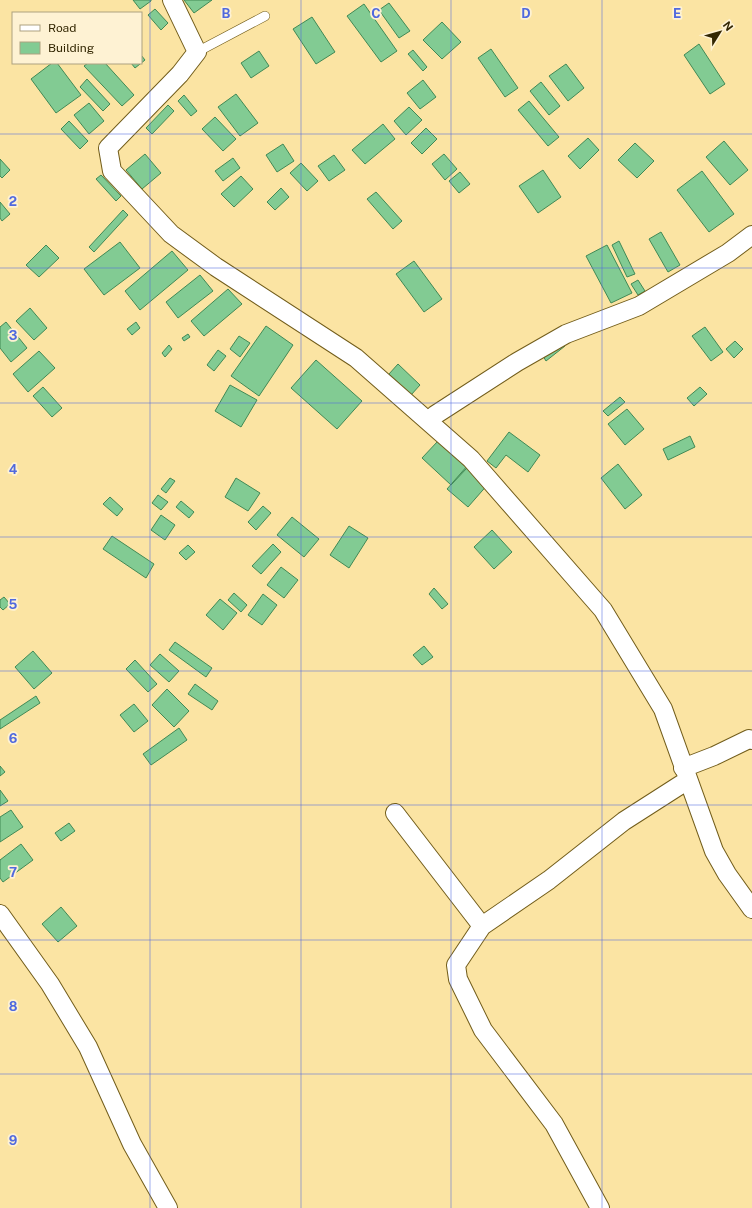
<svg xmlns="http://www.w3.org/2000/svg" width="752" height="1208" font-family="'Public Sans',sans-serif">
  <rect width="100%" height="100%" fill="#fbe4a3"/>
  <path fill="#82cb93" stroke="#418955" d="M133,0H151V1L140,9Z
    M184,0H212L194,13Z
    M389,3L410,31L399,38L379,10Z
    M364,4L397,51L381,62L347,16Z
    M155,9L168,23L161,30L148,15Z
    M312,17L335,52L316,64L293,29Z
    M442,22L461,42L442,59L423,40Z
    M699,44L725,84L710,94L684,55Z
    M491,49L518,88L505,97L478,58Z
    M413,50L427,67L423,71L408,54Z
    M259,51L269,66L251,78L241,63Z
    M141,55L145,60L135,68L131,63H141Z
    M52,63H57L81,95L56,113L31,79Z
    M88,63H105L134,95L122,106L84,66Z
    M566,64L584,88L568,101L549,76Z
    M87,79L110,104L103,111L80,87Z
    M423,80L436,97L420,109L407,93Z
    M541,82L560,106L549,115L530,91Z
    M236,94L258,123L240,136L218,107Z
    M184,95L197,111L191,116L178,101Z
    M529,101L559,137L548,146L518,110Z
    M89,103L104,121L89,134L74,115Z
    M168,105L174,111L152,134L146,128Z
    M409,107L422,120L406,135L394,121Z
    M215,117L236,139L223,151L202,129Z
    M69,121L88,141L80,149L61,129Z
    M383,124L395,139L365,164L352,150Z
    M426,128L437,139L422,154L411,143Z
    M588,138L599,150L580,169L568,156Z
    M724,141L748,170L730,185L706,157Z
    M635,143L654,161L637,178L618,160Z
    M283,144L294,161L277,172L266,155Z
    M145,154L161,173L142,189L126,170Z
    M444,154L457,169L445,180L432,164Z
    M334,155L345,170L329,181L318,166Z
    M233,158L240,168L223,181L215,171Z
    M0,159L10,170L2,178L0,176Z
    M301,163L318,181L307,191L290,173Z
    M543,170L561,197L538,213L519,186Z
    M702,171L734,214L709,232L677,190Z
    M460,172L470,184L459,193L449,181Z
    M101,175L121,196L116,201L96,179Z
    M241,176L253,189L234,207L221,194Z
    M281,188L289,197L275,210L267,202Z
    M376,192L402,221L393,229L367,199Z
    M0,202L10,214L2,221L0,218Z
    M123,210L128,215L94,252L89,247Z
    M661,232L680,265L668,272L649,239Z
    M619,241L635,274L627,277L612,245Z
    M120,242L140,268L104,295L84,269Z
    M46,245L59,258L39,277L26,265Z
    M607,245L632,293L611,303L586,256Z
    M172,251L188,270L140,310L125,291Z
    M414,261L442,299L424,312L396,274Z
    M200,275L213,291L178,318L166,302Z
    M638,280L645,291L638,295L631,284Z
    M228,289L242,304L204,336L191,321Z
    M30,308L47,328L34,340L16,321Z
    M6,322L27,348L11,362L0,348V327Z
    M136,322L140,328L132,335L127,329Z
    M266,326L293,345L259,396L231,376Z
    M705,327L723,352L711,361L692,336Z
    M188,334L190,337L184,341L182,338Z
    M239,336L250,343L240,357L230,349Z
    M735,341L743,349L734,358L726,349Z
    M562,342L565,346L546,361L543,356Z
    M169,345L172,349L165,357L162,353Z
    M218,350L226,356L214,371L207,365Z
    M39,351L55,368L28,392L13,374Z
    M316,360L362,401L337,429L291,388Z
    M398,364L420,385L411,395L389,374Z
    M230,385L257,400L241,427L215,411Z
    M43,387L62,408L52,417L33,396Z
    M700,387L707,394L694,406L687,398Z
    M620,397L625,402L608,416L603,411Z
    M627,409L644,429L625,445L608,424Z
    M509,432L540,455L528,472L506,455L496,468L487,461Z
    M690,436L695,447L668,460L663,449Z
    M438,441L467,468L451,485L422,458Z
    M618,464L642,495L625,509L601,478Z
    M468,465L489,483L468,507L447,489Z
    M170,478L175,481L166,493L161,489Z
    M236,478L260,493L248,511L225,497Z
    M158,495L168,502L161,510L152,503Z
    M110,497L123,509L117,516L103,504Z
    M181,501L194,512L189,518L176,507Z
    M263,506L271,513L256,530L248,522Z
    M161,515L175,525L165,540L151,530Z
    M292,517L319,539L304,557L277,535Z
    M349,526L368,538L349,568L330,555Z
    M492,530L512,552L494,569L474,547Z
    M112,536L154,564L146,578L103,549Z
    M273,544L281,552L261,574L252,566Z
    M188,545L195,552L186,560L179,553Z
    M281,567L298,580L284,598L267,585Z
    M434,588L448,604L442,609L429,594Z
    M234,593L247,605L241,612L228,600Z
    M263,594L277,605L262,625L248,615Z
    M4,597L10,604L3,610L0,607V600Z
    M220,599L237,613L223,630L206,615Z
    M175,642L212,668L206,677L169,650Z
    M424,646L433,657L422,665L413,655Z
    M33,651L52,673L34,689L15,667Z
    M160,654L179,671L169,682L150,665Z
    M135,660L157,684L148,692L126,669Z
    M195,684L218,701L212,710L188,694Z
    M167,689L189,711L174,727L152,705Z
    M36,696L40,703L0,729V720Z
    M134,704L148,721L134,732L120,715Z
    M179,728L187,740L151,765L143,754Z
    M0,766L5,772L0,776Z
    M0,790L8,801L0,806Z
    M11,810L23,827L0,842V817Z
    M69,823L75,831L61,841L55,833Z
    M21,844L33,860L3,882L0,878V860Z
    M61,907L77,926L58,942L42,924Z"/>
  <g fill="none" stroke-linecap="round" stroke-linejoin="round">
    <defs>
      <path id="lane" d="M197,52L265,16"/>
      <path id="street" d="M172,0L197,52L180,74L108,148L112,171L171,234L216,267L356,358L471,459L603,610L663,709L714,851L727,874L752,909
        M428,421L435,415L517,362L566,334L639,306L728,253L752,235
        M683,768L714,756L749,739L752,740
        M395,813L482,926
        M0,914L50,984L88,1047L132,1144L168,1208
        M600,1208L554,1124L483,1030L458,979L456,965L482,926L549,880L624,821L688,780"/>
    </defs>
    <use href="#lane" stroke="#725d1b" stroke-width="10"/>
    <use href="#street" stroke="#725d1b" stroke-width="20"/>
    <use href="#lane" stroke="#fff" stroke-width="9"/>
    <use href="#street" stroke="#fff" stroke-width="18"/>
  </g>
  <path fill="none" stroke="#5069de" stroke-width="1" stroke-opacity="0.55" d="M150,0V1208M301,0V1208M451,0V1208M602,0V1208M0,134H752M0,268H752M0,403H752M0,537H752M0,671H752M0,805H752M0,940H752M0,1074H752"/>
  <g font-size="13" text-anchor="middle" font-weight="bold" fill="#5069de" stroke="#fef2d3" stroke-width="3.5" stroke-linejoin="round" paint-order="stroke">
    <text x="226" y="18">B</text>
    <text x="376" y="18">C</text>
    <text x="526" y="18">D</text>
    <text x="677" y="18">E</text>
    <text x="13" y="206">2</text>
    <text x="13" y="340">3</text>
    <text x="13" y="474">4</text>
    <text x="13" y="609">5</text>
    <text x="13" y="743">6</text>
    <text x="13" y="877">7</text>
    <text x="13" y="1011">8</text>
    <text x="13" y="1145">9</text>
  </g>
  <rect x="12" y="12" width="130" height="52" fill="#fef2d3" stroke="#ada180"/>
  <rect x="20" y="25" width="20" height="6" fill="#ffffff" stroke="#ada180"/>
  <text x="48" y="32" font-size="12" fill="#332703">Road</text>
  <rect x="20" y="42" width="20" height="12" fill="#82cb93" stroke="#ada180"/>
  <text x="48" y="52" font-size="12" fill="#332703">Building</text>
  <g transform="translate(720 32) rotate(53)" stroke="#fef2d3" stroke-width="3" paint-order="stroke">
  <path d="M0-3L7 15L0 10L-7 15Z" fill="#332703"/>
  <text y="-6" font-size="11" font-weight="bold" text-anchor="middle" fill="#332703">N</text>
  </g>
</svg>
